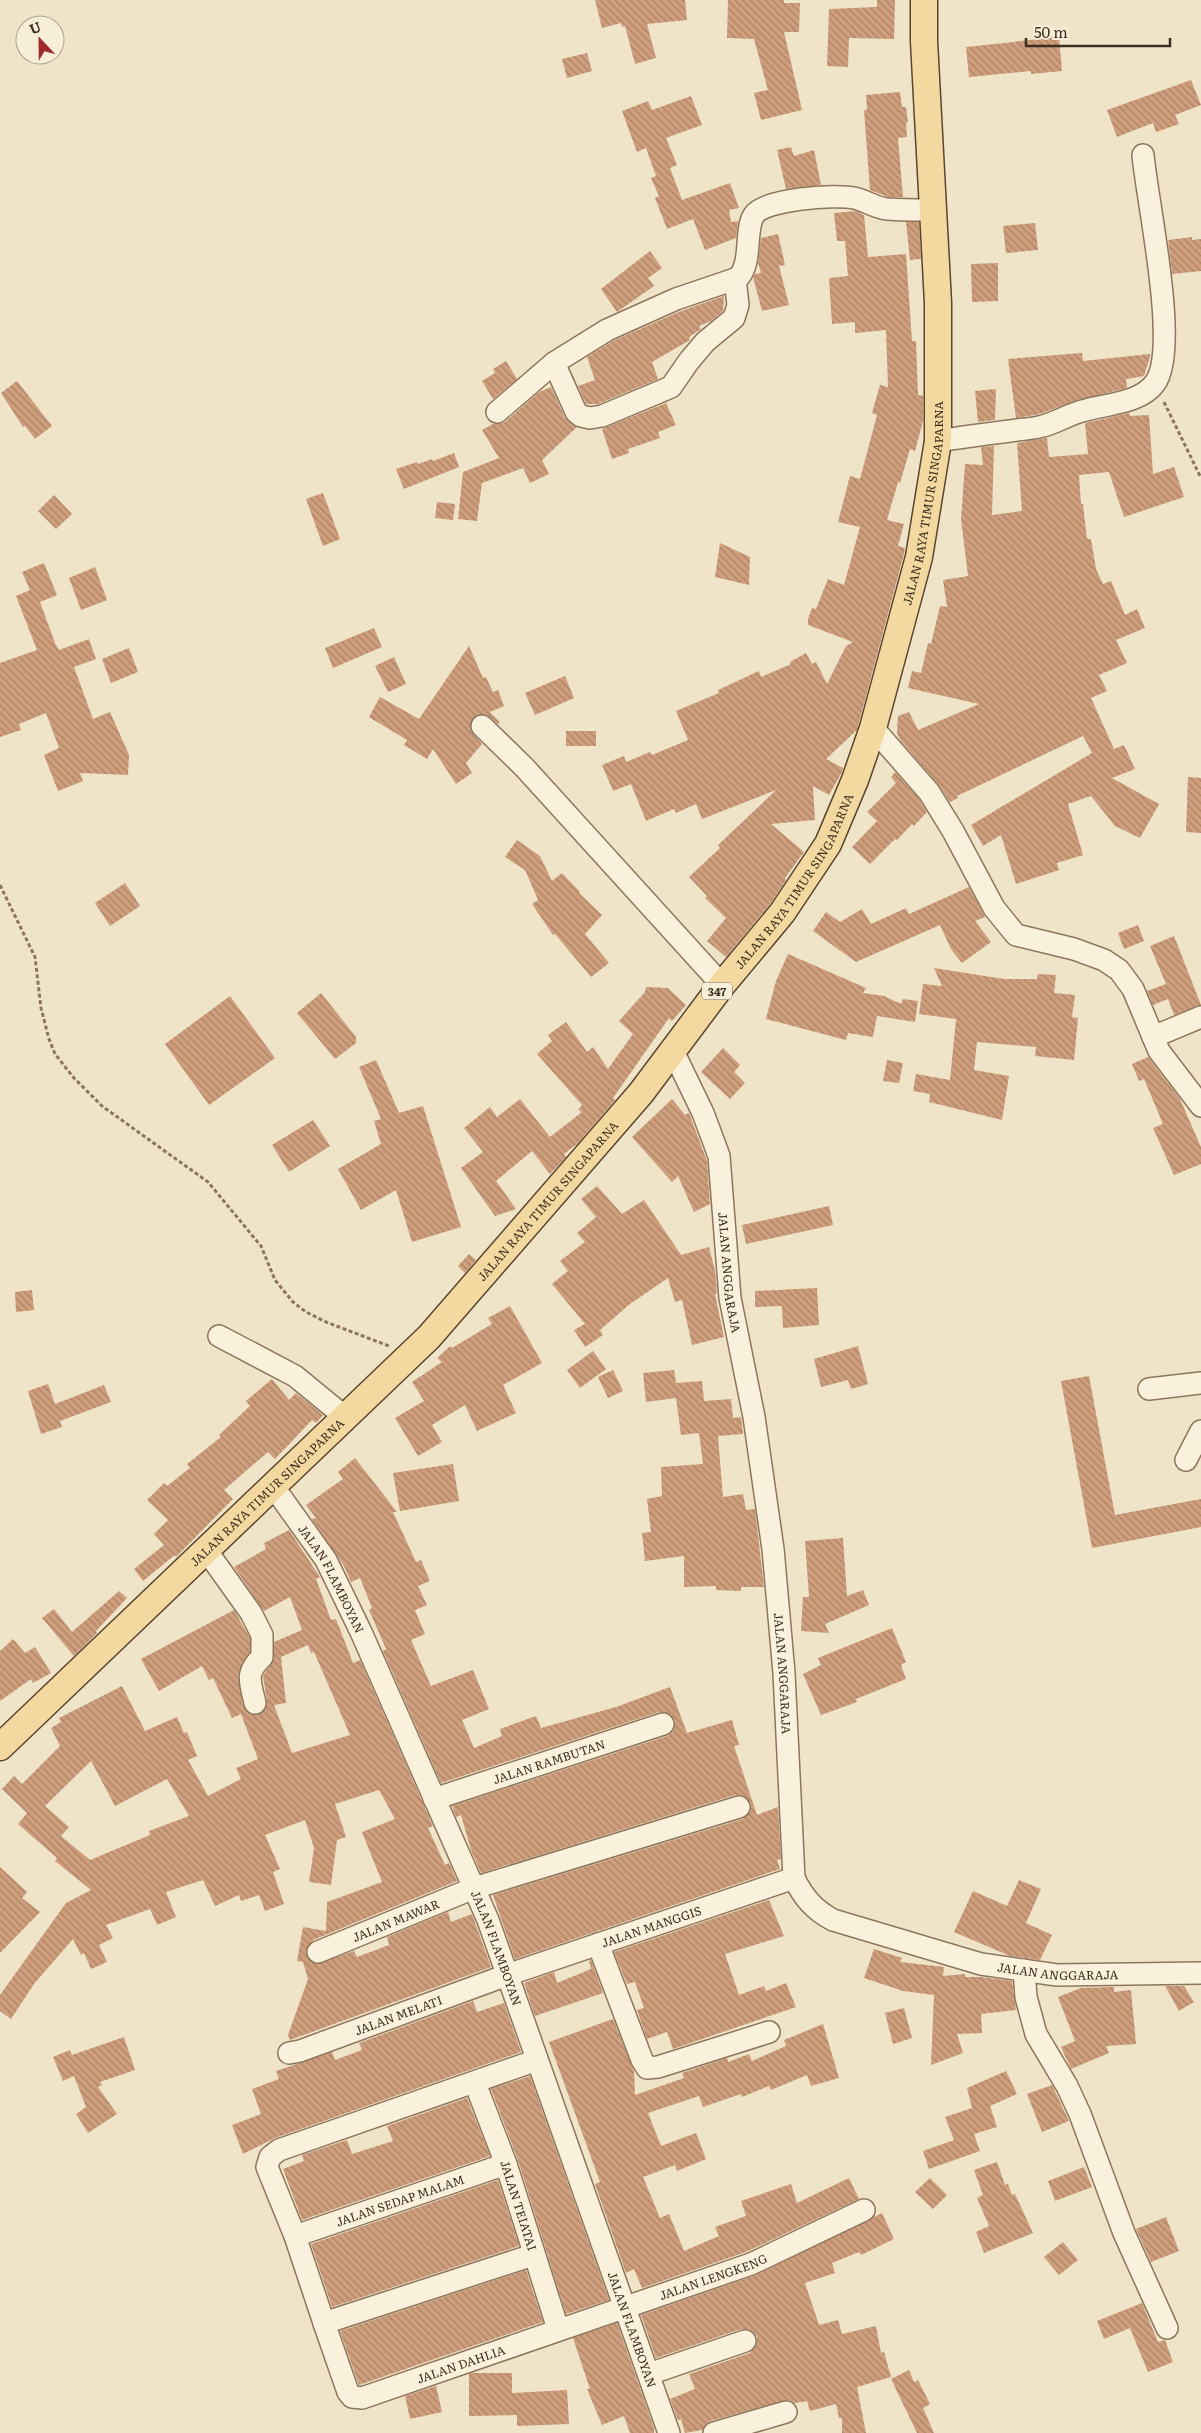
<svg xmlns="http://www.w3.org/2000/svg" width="1201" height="2433" font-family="Literata,serif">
  <defs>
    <pattern id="building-back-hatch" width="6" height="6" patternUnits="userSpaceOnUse" patternTransform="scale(1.25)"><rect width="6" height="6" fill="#cf9f7d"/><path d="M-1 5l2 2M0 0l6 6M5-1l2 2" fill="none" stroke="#a98266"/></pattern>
  </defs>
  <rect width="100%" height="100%" fill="#f0e4c8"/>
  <path fill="url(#building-back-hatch)" fill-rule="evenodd" d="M595,0H685L687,20L647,24L656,58L635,64L625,26L622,27L621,23L602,28Z
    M728,0H784V3H800L799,32H784L802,110L761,120L754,93L768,90L754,39L727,38Z
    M877,0H895L894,39L849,38L848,67L827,66L829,9L877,7Z
    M1059,37L1062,71L1031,74V71L969,77L966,47Z
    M587,53L592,71L567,78L562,59Z
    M1191,80L1201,105L1175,115L1179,124L1156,132L1153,123L1117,137L1107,110Z
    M900,92L902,107H906L908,122L906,123L907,137L898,138L903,197H888L870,190L864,110H867L866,95Z
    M691,96L702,125L666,138L677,165L670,168L682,200L730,183L739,208L729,210L731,222L738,221L736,238L705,250L693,219L667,229L655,198L659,196L651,178L656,176L646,148L637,152L622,111L648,101L652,110Z
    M791,147L794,156L814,150L821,185L786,189L777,150Z
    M855,211L864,215L868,257L906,254L912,341H916L918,395L923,396V421L915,451L910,449L900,483L898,482L887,520L904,524L898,546L905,548L904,554L857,730L826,759L843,768L842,772L829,795L813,786L815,820L771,824L804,852L785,878L786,880L770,904L726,957L707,941L726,918L705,898L707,896L689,877L720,848L718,845L776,790L702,819L696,804L676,813L674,809L646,821L631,784L613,791L602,765L624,756L626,762L650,752L652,755L688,740L676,711L719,693L718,690L759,671L761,677L791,664L790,662L806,653L812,664L816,662L827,684L846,646L853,642L808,625V619L812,608L816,609L828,579L844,585L860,527L838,522L850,476L860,479L877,415L872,413L880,385L888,387L886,330L855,333V322L832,324L829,278L848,276L845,241H837L834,213Z
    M906,222H919L921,259L910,260Z
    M1035,223L1038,250L1006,253L1003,226Z
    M778,234L785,265L779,266L789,305L762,311L753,277L755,274L761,273L758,263L761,238Z
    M1192,237V240L1201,239V271L1172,274L1168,240Z
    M650,251L662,268L648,278L654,286L617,312L601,289Z
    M998,263V301L972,302L971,264Z
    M724,296L723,311L711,321L699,326L701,329L689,337L690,340L652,362L658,379L598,404H586L578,386L595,380L587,357L613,341L681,311Z
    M1082,353L1083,361L1150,354V357L1144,376L1126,379L1127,388L1077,400L1040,414L1016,418L1008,359Z
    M506,361L517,379L493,399L482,381L495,373L493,369Z
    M17,381L52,426L35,439L25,426L23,427L1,393Z
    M551,387L565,418L577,427L542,460L549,474L530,483L523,468L482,483L477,521L458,519L463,472L499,458L482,430L493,424L505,422L539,392Z
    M996,389L995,420L978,422L975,391Z
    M666,403L676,425L658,432L660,438L628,449L629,453L612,459L602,429Z
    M1129,413L1130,416L1149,415L1153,474L1174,467L1184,497L1124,517L1109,472L1079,475L1081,504H1083L1087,539H1091L1096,569L1103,584L1111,581L1125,615L1137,609L1145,628L1116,640L1127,663L1099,675L1107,691L1091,698L1114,749L1124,745L1135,769L1112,778L1159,804L1140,838L1115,826L1091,796L1068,804L1083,855L1057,863L1059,870L1016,884L1001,835L983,846L971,825L1092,753L1083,736L957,796L958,798L950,802L938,784L900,740L897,733L898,716L909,712L918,730L979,704L908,688L912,671L921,673L928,643L931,644L940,606L947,607L943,580L968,576L961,519L965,464L983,465L981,447L994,446L992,515L1022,511L1017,443L1047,438L1049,457L1088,454L1085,423Z
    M454,453L459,467L404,489L396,469L417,462L418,464L432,459L433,461Z
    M323,493L340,539L323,546L306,499Z
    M54,495L72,514L56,529L38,511Z
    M437,502L455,504L453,520L435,518Z
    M720,543L750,557L749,585L715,577Z
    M44,563L57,595L40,602L55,643L59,650L89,639L96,659L74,667L93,719L110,712L129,755L128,775L80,773L83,781L58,791L44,755L59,748L46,713L19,724L21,730L0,737V663L37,650L16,596L30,590L22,572Z
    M95,567L107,600L81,610L69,578Z
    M374,628L382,647L333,668L325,648Z
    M469,646L483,678L486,677L493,692L498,690L504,706L490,712L500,722L498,724L486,714H479L473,718L470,730L482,744L466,763L472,773L456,784L433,749L427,759L404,745L407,740L369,717L380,697L419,719Z
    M129,648L138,672L111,683L102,659Z
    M394,657L406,684L388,692L375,666Z
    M565,676L574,698L535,715L525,693Z
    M566,731H596V746H566Z
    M895,772L919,799L927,812L914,826L912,824L897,840L895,839L870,864L852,847L877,821L867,812L896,783L891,777Z
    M1188,777L1201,778V833L1186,832Z
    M517,840L540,856L552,881L562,873L580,892L579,893L602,915L585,934L609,963L591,977L555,934L553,935L532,904L538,900L525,870L505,857Z
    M125,883L140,906L110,926L95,903Z
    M969,887L985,917L975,921L991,942L962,963L951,949L940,925L856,962L813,931L826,912L840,922L862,909L871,924L906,908L909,914Z
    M1138,925L1144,941L1124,949L1118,933Z
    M1174,936L1201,1005L1174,1015L1168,999L1153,1005L1147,991L1166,984L1150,946Z
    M788,954L866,988L863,993L884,996L901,1004L903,999L918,1001L915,1022L877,1016L873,1037L848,1033L846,1040L766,1019L776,981Z
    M934,968L1004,979H1037L1038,974L1056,975L1054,993L1075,995L1072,1017L1078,1018L1074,1060L1035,1056L1036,1047L977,1042L974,1070L1009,1076L1002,1120L929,1102L930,1094L913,1091L916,1074L950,1080L956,1019L919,1014L923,984L942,986Z
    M646,987L668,988L686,1005L672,1021L669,1018L613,1098L615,1100L577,1144L564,1154L566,1157L550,1174L532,1151L496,1181L516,1209L495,1216L461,1168L483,1152L464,1128L490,1107L497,1117L520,1099L550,1137L582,1112L578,1110L582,1105L537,1054L552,1041L548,1035L566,1022L587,1052L593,1047L608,1069L633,1034L619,1021L645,992Z
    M321,993L356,1037V1043L335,1059L297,1013Z
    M230,996L275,1058L209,1105L165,1044Z
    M723,1048L740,1065L734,1072L745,1083L730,1099L701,1072Z
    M1148,1057L1180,1099L1201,1147V1164L1174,1175L1153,1128L1163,1124L1144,1079L1139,1081L1132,1064Z
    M376,1060L399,1113L423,1106L461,1227L412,1242L396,1190L361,1210L338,1169L381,1144L374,1121L381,1119L359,1067Z
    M887,1060L903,1063L899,1083L883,1081Z
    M672,1099L685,1115L689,1113L707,1161L710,1204L694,1212L678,1176L672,1182L632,1137Z
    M313,1120L330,1146L289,1172L272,1145Z
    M597,1186L622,1214L644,1200L681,1255L709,1247L715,1271L717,1293L715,1294L724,1337L692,1345L682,1300L675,1302L668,1278L630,1304L600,1330L603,1335L585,1347L574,1330L585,1324L552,1284L568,1271L560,1261L585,1242L577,1233L596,1217L581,1199Z
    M829,1206L833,1225L746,1244L742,1225Z
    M469,1254L476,1260L465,1273L458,1266Z
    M817,1288L819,1325L783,1328L782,1306L755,1307V1291Z
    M32,1290L34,1310L16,1312L15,1292Z
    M510,1306L542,1363L503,1385L516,1413L477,1431L465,1405L432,1425L442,1442L418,1456L395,1418L424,1401L412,1382L442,1362L437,1358L450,1346L452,1348L492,1324L488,1318Z
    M858,1346L868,1384L851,1389L848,1380L821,1387L814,1359Z
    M593,1351L606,1369L580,1388L567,1370Z
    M613,1370L623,1391L608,1398L598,1377Z
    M674,1370L676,1383L702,1381L704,1401L731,1399L733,1418L741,1417L743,1434L718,1436L723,1497L743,1494L746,1510L755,1509L764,1587H741V1591L716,1590V1586L684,1587V1556L645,1561L642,1533L651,1532L647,1499L662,1496L661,1467L703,1464L699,1433L681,1435L676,1398L646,1402L643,1373Z
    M1089,1376L1115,1515L1201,1499V1527L1092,1548L1061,1381Z
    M272,1379L289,1400L296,1393L323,1415L316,1423L312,1420L275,1459L268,1452L224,1490L233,1499L176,1557L175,1555L143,1581L134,1569L164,1545L154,1534L168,1520L147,1500L164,1483L167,1486L190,1468L187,1464L221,1437L219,1435L250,1406L246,1401Z
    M48,1384L55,1404L104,1385L111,1402L60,1421L62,1427L41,1434L28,1391Z
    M355,1458L397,1512H393L416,1562L421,1560L430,1581L418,1586L427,1605L415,1610L425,1634L411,1640L431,1686L473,1670L489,1709L462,1720L474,1748L502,1736L500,1729L536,1716L541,1728L616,1707L670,1687L687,1733L732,1720L739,1745L734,1746L757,1815L778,1807L781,1859L777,1860L780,1869L515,1959L493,1895L743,1819L751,1810V1803L742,1795H735L481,1873L471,1850L461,1815L456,1817L452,1806L667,1736L673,1732L675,1721L671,1714L659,1712L441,1783L383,1651L386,1649L369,1610L372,1608L360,1578L351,1582L344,1566L312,1519L316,1518L306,1505L343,1479L338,1472Z
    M453,1464L459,1501L400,1511L393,1473Z
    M289,1530L320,1577L316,1579L331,1620L336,1619L353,1663L360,1660L433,1826L428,1828L445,1865L449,1863L457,1881L313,1940L306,1950L307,1957L317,1964L354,1951L357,1957L389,1945L387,1937L448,1912L451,1922L472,1914L491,1967L290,2040L288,2035L308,1979L303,1962L297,1961L303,1927L326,1931L327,1902L382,1882L362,1832L395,1819L379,1790L335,1804L346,1837L337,1840L331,1885L309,1882L314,1848L305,1820L265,1835L280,1869L273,1872L284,1904L265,1911L259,1895L241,1901L239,1895L215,1906L203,1880L166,1892L176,1917L157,1925L150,1909L106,1925L113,1938L99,1945L107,1962L91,1969L84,1953L81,1955L73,1939L34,1984L11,2019L0,2011V1995L66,1903L91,1890L55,1861L57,1858L18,1824L27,1813L2,1789L14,1776L22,1784L60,1746L51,1728L61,1722L59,1718L122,1686L145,1731L177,1717L184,1733L187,1732L197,1756L188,1760L208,1796L241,1779L236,1768L258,1759L241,1714L232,1718L213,1678L209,1680L202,1666L159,1691L141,1659L234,1610L250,1638V1652L242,1663L238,1676L243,1706L251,1715L263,1712L267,1701L263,1676L274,1658V1642L302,1630L290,1597L264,1611L234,1567L266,1549L264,1543ZM308,1645L311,1653L314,1652L350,1735L292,1753L274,1705L286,1703L281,1657ZM91,1761L115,1806L167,1779L189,1816L149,1831L150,1835L90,1860L61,1836L69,1827L45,1806Z
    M843,1538L847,1596L863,1590L869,1605L825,1624L829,1633L801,1631L803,1597H809L805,1541Z
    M119,1591L127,1598L96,1631L97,1633L74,1656L42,1618L54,1609L72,1632Z
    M892,1628L906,1662L901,1665L906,1679L856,1699L857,1702L821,1715L803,1674L821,1665L818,1658Z
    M13,1639L25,1653L35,1647L51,1673L33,1683L31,1679L0,1701V1651Z
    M0,1867L27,1892L22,1898L40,1912L0,1953Z
    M1019,1880L1041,1889L1026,1923L1052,1935L1040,1960L1010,1956L954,1932L973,1891L1007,1906Z
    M769,1900L784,1936L725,1954L739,1995L764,1986L766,1991L786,1983L796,2007L673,2049L667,2032L647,2039L637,2010L644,2008L635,1982L627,1984L614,1952Z
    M874,1949L902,1958L900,1962L944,1967L943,1976L965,1974V1977H981L1012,1981L1016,2010L981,2014L982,2033L957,2034L963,2053L931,2065L934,1995L903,1991L864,1978Z
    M591,1960L603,1993L535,2016L524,1983L554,1972L557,1983L591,1969L589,1961Z
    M1165,1986H1184L1194,2002L1179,2011Z
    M1114,1987V1992L1131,1990L1136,2044L1106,2046L1109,2053L1071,2069L1061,2047L1075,2041L1058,1997L1081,1988Z
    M473,2001L477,2012L504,2003L521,2052L275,2138L243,2154L232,2125L261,2114L252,2089L279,2079L276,2071L332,2052L335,2060L362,2050L359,2043Z
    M904,2008L912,2038L893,2044L885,2013Z
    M613,2019L634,2071L635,2095L684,2078L682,2073L727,2058L728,2062L749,2054L752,2061L786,2046L784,2040L823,2024L839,2078L811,2086L807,2075L771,2090L769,2086L742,2097L741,2094L703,2107L699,2096L648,2113L661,2146L696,2133L706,2159L677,2171L675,2165L643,2177L660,2218L669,2214L684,2251L719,2236L715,2227L746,2216L741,2201L791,2184L797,2203L849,2178L859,2199L746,2252L642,2288L634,2269L626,2273L595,2184L600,2182L549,2042Z
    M124,2037L135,2070L100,2082L102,2085L98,2087L117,2114L88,2133L76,2114L86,2107L74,2076L63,2081L53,2057L70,2050L72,2055Z
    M1006,2071L1017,2094L990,2106L997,2127L974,2134L980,2151L929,2169L923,2151L954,2140L945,2117L972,2108L967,2088Z
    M530,2076L609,2300L566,2314L518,2160L491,2089Z
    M1052,2085L1069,2121L1042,2132L1027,2094Z
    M467,2098L490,2156L302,2220L283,2169L304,2161L302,2155L347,2140L352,2154L393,2141L387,2126Z
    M997,2162L1005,2185L1008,2184L1012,2195L1015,2194L1033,2233L984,2253L976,2232L989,2226L977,2198L983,2195L974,2170Z
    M1084,2167L1092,2187L1055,2201L1048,2181Z
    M930,2178L947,2195L933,2209L915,2192Z
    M498,2180L519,2246L332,2307L311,2244Z
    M882,2213L894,2239L861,2255L859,2252L832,2263L835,2273L805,2283L819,2325L838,2320L842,2334L876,2326L881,2353L884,2352L891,2377L857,2387L866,2433H842V2418H839L836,2404L810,2411L807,2401L795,2403L788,2400L710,2421L702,2430L685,2433L681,2419L678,2420L670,2399L695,2389L689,2374L750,2353L757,2344V2336L748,2329H741L656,2358L641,2315L756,2275Z
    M1166,2217L1179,2251L1151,2262L1136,2229Z
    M1063,2242L1078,2260L1059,2275L1044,2257Z
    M526,2270L543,2322L359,2385L340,2331Z
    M1142,2303L1158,2342L1165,2340L1173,2362L1148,2372L1130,2328L1104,2339L1097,2321Z
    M617,2323L654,2428V2433H630L624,2416L602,2425L587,2389H590L573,2338Z
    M909,2370L914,2382L918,2380L930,2404L923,2408L934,2433H917L891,2379Z
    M472,2373H512V2393L567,2390L569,2424L517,2426V2415L469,2416V2374Z
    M436,2386L442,2412L410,2419L405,2396Z"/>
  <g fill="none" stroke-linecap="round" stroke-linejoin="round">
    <defs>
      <g id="minor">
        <path d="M554,363L576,412L581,416L590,418L602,416L671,387L689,361L705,342L734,318L738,305L735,279"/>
        <path d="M497,412L554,363L607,330L676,299L738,278C753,262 744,230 754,215C764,199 836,194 854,198C865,200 875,208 887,209C902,210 917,210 933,210"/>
        <path d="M938,441C962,437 986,434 1010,431C1021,429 1033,429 1043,426C1058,422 1071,413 1086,410C1107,404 1141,403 1155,383C1180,349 1147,201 1143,155"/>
        <path d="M482,726L524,767L722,985"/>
        <path d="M873,728L929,792L953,831L994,908L1016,935L1074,949L1104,960L1119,970L1133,989L1159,1051L1201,1106"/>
        <path d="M1153,1037L1201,1017"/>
        <path id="s1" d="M672,1049L703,1113L719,1156L730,1298L754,1417L773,1549L784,1673L794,1878C803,1897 814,1910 833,1920L981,1964L1057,1975L1201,1973"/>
        <path d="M219,1336L295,1376L345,1417"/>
        <path d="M1149,1389L1201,1383"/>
        <path d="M1186,1460L1201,1431"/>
        <path id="s2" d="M273,1486L326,1560L361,1632L488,1920L669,2433"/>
        <path d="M206,1550L251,1613L262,1635V1657C245,1673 250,1681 255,1703"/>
        <path id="s3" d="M434,1799L663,1724"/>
        <path d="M598,1944L642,2060L647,2068L658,2067L769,2032"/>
        <path id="s4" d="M318,1952L474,1888L739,1807"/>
        <path d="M1024,1970L1026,1997L1036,2034L1067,2086L1080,2114L1124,2233L1167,2328"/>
        <path id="s5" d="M289,2053L300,2051L507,1975L794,1878"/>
        <path id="s6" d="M475,2083L506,2164L558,2329"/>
        <path id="s7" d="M295,2236L506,2164"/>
        <path d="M533,2255L324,2323L295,2236L267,2167L270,2157L279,2150L537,2060"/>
        <path id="s8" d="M324,2323L348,2392L352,2397L362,2398L751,2264L864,2210"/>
        <path d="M649,2374L745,2341"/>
        <path d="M714,2433L786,2412"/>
      </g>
      <g id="major">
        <path id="s9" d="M0,1747L429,1337L641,1093L722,985L782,913L828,844L855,780L873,728L919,557L938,441V303L924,41V0"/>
      </g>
    </defs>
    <use href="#minor" stroke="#8d765c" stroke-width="24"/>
    <use href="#major" stroke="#5b4430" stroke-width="29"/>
    <path stroke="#8d765c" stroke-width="3" stroke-dasharray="4 2.5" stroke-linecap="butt" d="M1164,402L1201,478
      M0,885L35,957L41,1008L49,1039L55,1054L74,1078L102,1106L208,1182L261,1246L275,1280L293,1302L306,1312L326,1322L389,1346"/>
    <use href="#minor" stroke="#faf1dc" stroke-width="21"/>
    <use href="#major" stroke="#f3d9a0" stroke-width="26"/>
  </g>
  <g text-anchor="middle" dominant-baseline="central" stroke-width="4.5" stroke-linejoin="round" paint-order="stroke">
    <rect fill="#f7eed8" stroke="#756857" stroke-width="1" x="702" y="982.5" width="30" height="17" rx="4"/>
    <g font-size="11" font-weight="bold" fill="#3d2e20">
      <text x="717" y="991">347</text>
    </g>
    <g font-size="12" fill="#3d2e20" stroke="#f7eed8">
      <text stroke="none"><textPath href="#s9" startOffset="1584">JALAN RAYA TIMUR SINGAPARNA</textPath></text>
      <text stroke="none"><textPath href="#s9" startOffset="1179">JALAN RAYA TIMUR SINGAPARNA</textPath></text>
      <text stroke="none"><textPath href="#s9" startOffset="774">JALAN RAYA TIMUR SINGAPARNA</textPath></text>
      <text stroke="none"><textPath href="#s1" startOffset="234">JALAN ANGGARAJA</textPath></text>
      <text stroke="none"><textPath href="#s9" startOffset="369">JALAN RAYA TIMUR SINGAPARNA</textPath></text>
      <text stroke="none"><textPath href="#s2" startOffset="110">JALAN FLAMBOYAN</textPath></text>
      <text stroke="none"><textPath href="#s1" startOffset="639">JALAN ANGGARAJA</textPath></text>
      <text stroke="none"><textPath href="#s3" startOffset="121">JALAN RAMBUTAN</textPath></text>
      <text stroke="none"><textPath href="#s4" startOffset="84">JALAN MAWAR</textPath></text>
      <text stroke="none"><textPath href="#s5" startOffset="384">JALAN MANGGIS</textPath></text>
      <text stroke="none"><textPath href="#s2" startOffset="515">JALAN FLAMBOYAN</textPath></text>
      <text stroke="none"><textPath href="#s1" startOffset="1134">JALAN ANGGARAJA</textPath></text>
      <text stroke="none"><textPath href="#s5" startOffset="116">JALAN MELATI</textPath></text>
      <text stroke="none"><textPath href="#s7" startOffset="111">JALAN SEDAP MALAM</textPath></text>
      <text stroke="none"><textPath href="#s6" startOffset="130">JALAN TEIATAI</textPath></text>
      <text stroke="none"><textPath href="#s8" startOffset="461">JALAN LENGKENG</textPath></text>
      <text stroke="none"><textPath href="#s2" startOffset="920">JALAN FLAMBOYAN</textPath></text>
      <text stroke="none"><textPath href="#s8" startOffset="194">JALAN DAHLIA</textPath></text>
    </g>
  </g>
  <g transform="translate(40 40) rotate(338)"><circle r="24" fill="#f7eed8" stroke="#ada18e"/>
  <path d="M0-4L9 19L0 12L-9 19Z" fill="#9e2a2b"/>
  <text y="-8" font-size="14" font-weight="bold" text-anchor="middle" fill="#3d2e20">U</text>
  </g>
  <path d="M1026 38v8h144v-8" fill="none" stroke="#3d2e20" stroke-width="2.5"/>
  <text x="1034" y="38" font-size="15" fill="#3d2e20" stroke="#f7eed8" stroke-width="4" paint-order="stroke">50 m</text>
</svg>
